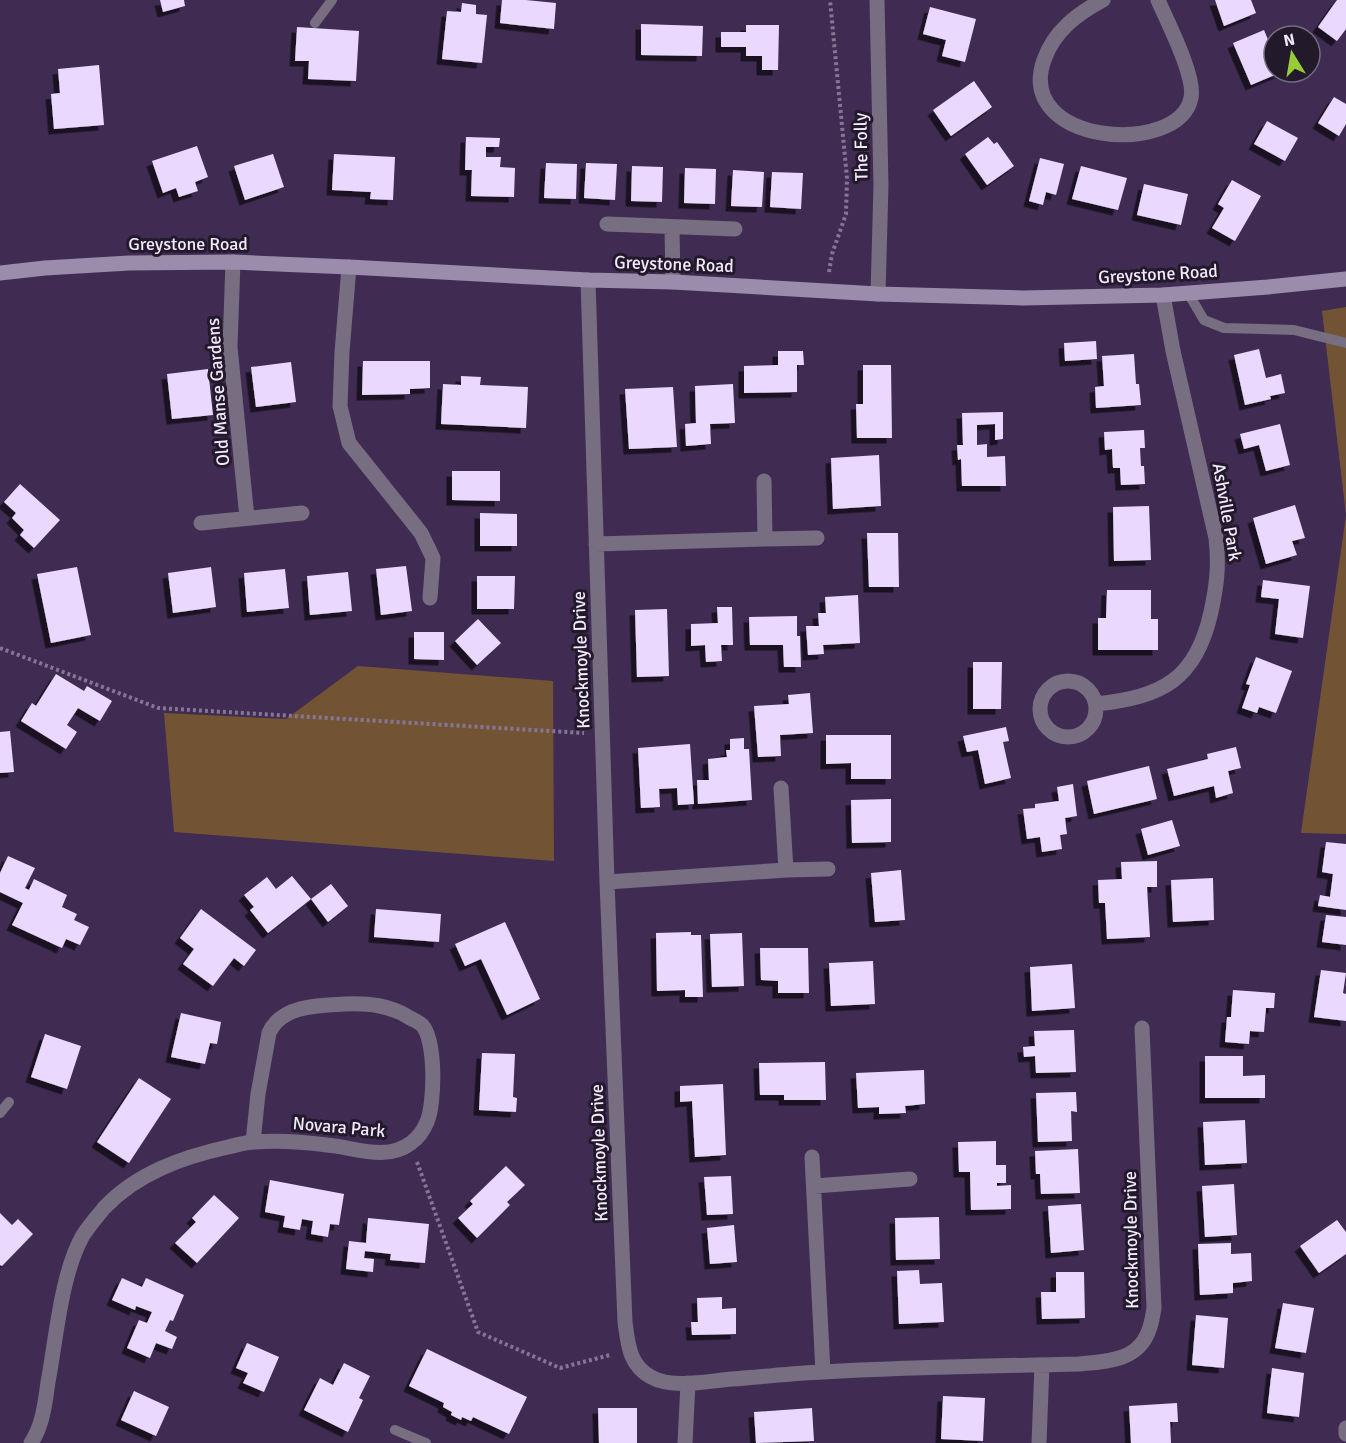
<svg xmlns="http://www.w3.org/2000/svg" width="1346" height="1443" font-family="Signika,sans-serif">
  <defs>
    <filter id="shadow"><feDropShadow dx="-5.5" dy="5.5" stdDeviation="0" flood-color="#0009"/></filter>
  </defs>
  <rect width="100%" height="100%" fill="#402c52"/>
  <path fill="#725434" d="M1346,307V834L1301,833L1346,515L1322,311Z
    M358,666L553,681L554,861L174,832L164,713L286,719Z"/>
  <path fill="#ebd8ff" filter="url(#shadow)" d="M160,0H184L185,6L163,12Z
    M502,0H526L556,3L554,29L500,23Z
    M1215,0H1251L1256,13L1224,26Z
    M1337,0H1346V29L1337,41L1318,27Z
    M462,3L476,5V14L487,15L482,63L442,59L447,11L461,12Z
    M930,7L976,19L965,62L942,56L946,40L923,34Z
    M641,24L703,26L702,56L641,55Z
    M746,25H779L778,70H762V56H746V47H721V32H746Z
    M297,27L359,31L356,81L308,79L309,61H295Z
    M1264,30L1274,54V72H1282L1251,85L1233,43Z
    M99,65L104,125L54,129L51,94L60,93L58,69Z
    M974,81L992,107L951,136L933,110Z
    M1334,97L1346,104V124L1339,136L1318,123Z
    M1267,121L1298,138L1285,161L1254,144Z
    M466,137L500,138L499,147H486V157H501L500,167L515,168L514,197L471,196L472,170H465Z
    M988,137L994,144L997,142L1014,166L987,185L965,154Z
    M197,146L208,177L195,182L198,191L179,197L176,188L163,193L152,161Z
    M273,154L284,187L245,200L234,166Z
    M334,154L395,157L393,200L370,199L371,192L332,190Z
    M1040,158L1064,164L1056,195L1046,192L1043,205L1029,201Z
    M546,163L577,164L576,199L544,198Z
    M586,163L617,164L615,200L584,198Z
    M632,166L663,167L662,202L631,201Z
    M1081,166L1127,178L1118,210L1072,199Z
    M685,168L716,169L715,204L684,203Z
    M733,170L764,172L762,207L731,206Z
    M772,172L803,173L801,209L770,207Z
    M1232,180L1261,196L1235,241L1212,228L1224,208L1218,204Z
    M1144,184L1188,194L1181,225L1137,215Z
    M1096,341L1097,359L1065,361L1064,343Z
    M1259,349L1266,378L1281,374L1285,393L1270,396L1271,399L1245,405L1234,355Z
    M778,351H803L804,365H797V392L744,393V366L778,365Z
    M1134,354L1136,384H1139L1141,405L1096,408L1095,387L1104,386L1102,356Z
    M363,361H430V388L410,389V394L362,395Z
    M291,362L296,402L256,407L251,367Z
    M863,365H891L892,438H857L856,404H863Z
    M208,369L213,415L172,419L167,374Z
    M461,376L481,377L480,385L528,387L526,428L441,424L443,384L461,385Z
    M733,384L735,423L710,424L711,444L686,446L685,424L696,423L695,386Z
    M673,387L677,447L629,449L625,389Z
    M1003,412V439L995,440V424L977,425V445L987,444V457L1005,456L1006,486H962L961,459L958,460L957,445H963L962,413Z
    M1280,424L1290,465L1266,471L1259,445L1244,449L1240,434Z
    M1144,430L1145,448H1140L1141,466H1144L1145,484L1121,485L1120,468H1113L1112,449L1105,450L1104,432Z
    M879,455L881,506L833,509L831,458Z
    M452,471H500V501L452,500Z
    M20,484L60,520L34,548L20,535L24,530L12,518L16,513L4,502Z
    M1295,505L1305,538L1292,541L1297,555L1266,564L1253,518Z
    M1149,506L1151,560L1114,561L1113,507Z
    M480,513L517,514V546H480Z
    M867,533H898L899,587H869Z
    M406,566L412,611L381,615L376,569Z
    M77,567L91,635L51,643L37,574Z
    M211,567L216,607L173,613L168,573Z
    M285,569L289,608L247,612L244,573Z
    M348,572L352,611L310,615L307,576Z
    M477,576H515L514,609H477Z
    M1263,580L1310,586L1303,638L1275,634L1279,599L1261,597Z
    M1107,590H1151V619H1158V650H1098V618H1106Z
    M858,595L860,643L823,645L824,654L808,655L806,626H819L818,613H826L825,597Z
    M717,607H732L733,645H721L722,661L706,662L705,645L691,646V624L718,623Z
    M667,609L669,676L637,677L635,610Z
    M797,616V636H800L801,667H784L783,645H750L749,617Z
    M478,619L501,643L477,665L455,641Z
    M414,632H444V660L414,659Z
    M1256,657L1292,671L1276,713L1259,707L1257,713L1242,708L1250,685L1246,684Z
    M973,662H1002L1001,709H973Z
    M56,674L84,691L87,686L112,701L100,721L78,708L67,725L77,732L66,749L21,721L32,703L36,706Z
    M810,693L813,733L780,735L781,756L758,757L754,706L789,704L788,695Z
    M1006,727L1009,741L1003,742L1011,778L985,784L978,750L967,752L963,736Z
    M10,731L14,772L0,773V732Z
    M826,735H891V779H851V763L826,764Z
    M744,738V749H749L752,800L698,804L697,780H709L708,759L727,757L726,750H730V739Z
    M690,744L694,804L678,805L677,788L659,789L660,807L641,808L638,748Z
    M1236,747L1241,768L1228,771L1233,793L1216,798L1214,786L1174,796L1167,769L1208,759L1207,754Z
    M1149,766L1157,799L1094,814L1087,781Z
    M1073,784L1077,816L1065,818L1067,834L1060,835L1062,849L1042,852L1040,837L1027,839L1023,809L1035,808V804L1059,801L1057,787Z
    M891,799V842L852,843L851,800Z
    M1172,820L1180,846L1148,855L1141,829Z
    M1326,842L1346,844V910L1318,906L1320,895L1330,897L1333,874L1322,872Z
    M8,856L35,868L25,888L29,890L34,879L67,895L62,907L77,914L74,920L89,927L80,945L66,939L62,948L12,925L23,903L0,892V873Z
    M1157,861V887H1147L1150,937L1107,939L1105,903H1099L1098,880L1122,879L1121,862Z
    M901,870L905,920L875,922L871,873Z
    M292,876L311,899L268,933L250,910L254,907L244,895L267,877L276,889Z
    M1213,878L1214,920L1173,922L1171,880Z
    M331,884L348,906L328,922L311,899Z
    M201,909L256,950L244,966L234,958L213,986L183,964L194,949L180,938Z
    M376,909L441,914L439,942L374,937Z
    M1326,915L1346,917V945L1322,942Z
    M505,922L540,999L507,1015L481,959L465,966L455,944Z
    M691,932V935H701L703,997H685V990L657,991L656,933Z
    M742,933L744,986L712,987L710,934Z
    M760,948H808L809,993H778V981L761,980Z
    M873,961L875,1004L831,1006L829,963Z
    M1072,964L1075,1008L1032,1011L1030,967Z
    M1321,970L1346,973L1343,993L1346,994V1021L1314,1017Z
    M1233,990L1275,993L1274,1008H1266L1264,1032L1250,1031L1249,1044L1225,1042L1227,1017H1231Z
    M181,1013L221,1022L217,1044L210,1043L205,1064L171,1057Z
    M1074,1030L1076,1072L1036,1073L1035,1056L1024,1057L1023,1047L1035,1046L1034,1031Z
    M45,1034L81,1046L67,1089L31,1077Z
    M482,1053L515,1054L513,1097L517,1098L516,1112L479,1110Z
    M1205,1056H1243V1076L1265,1075V1098H1205Z
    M825,1062L826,1100H784V1095H760L759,1063Z
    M924,1070L925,1104L905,1106L906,1113L879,1114V1107L858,1108L856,1073Z
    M139,1078L171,1099L129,1163L97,1142Z
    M723,1084L726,1155L695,1157L692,1101L680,1102V1086Z
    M1076,1092L1077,1112L1071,1111L1072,1141L1038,1142L1036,1093Z
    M1245,1120L1247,1163L1205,1165L1203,1122Z
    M996,1141V1165H1006V1183H997V1186L1011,1185V1209L971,1210L970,1172H959L958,1142Z
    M1078,1149L1080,1193L1041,1194L1040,1174H1036L1035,1151Z
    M506,1166L525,1185L507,1202L510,1205L477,1238L458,1218L473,1204L470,1201Z
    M731,1176L733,1214L707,1215L704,1177Z
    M270,1180L344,1194L339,1225L330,1224L328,1237L311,1234L313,1221L302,1219L300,1230L283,1227L285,1216L265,1212Z
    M1234,1184L1237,1235L1205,1237L1202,1186Z
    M214,1195L239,1218L197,1263L175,1243L196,1222L192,1218Z
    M1081,1204L1084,1250L1051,1253L1048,1206Z
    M0,1213L12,1225L18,1219L33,1234L2,1266L0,1265Z
    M939,1217L940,1259L896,1260L895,1218Z
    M368,1218L429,1224L425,1263L390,1260L391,1254L365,1251L364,1258L374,1259L373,1272L346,1269L349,1241L366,1243Z
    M1337,1220L1346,1232V1254L1319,1273L1300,1246Z
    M734,1225L737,1262L710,1264L707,1228Z
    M1231,1243V1254L1251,1253L1252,1281L1233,1283V1293L1200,1295L1198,1244Z
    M919,1270L920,1284L942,1283L944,1322L899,1324L897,1271Z
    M1056,1272H1084L1085,1318L1042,1319L1041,1292H1056Z
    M122,1278L142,1287L146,1278L184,1295L173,1321L170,1320L165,1331L177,1337L172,1349L156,1343L150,1358L127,1348L139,1320L147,1323L152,1312L136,1306L135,1310L112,1300Z
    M722,1297V1309L736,1308V1334L692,1335L691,1322H698L697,1298Z
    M1283,1303L1314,1308L1306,1353L1275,1348Z
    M1196,1315L1228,1318L1224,1368L1192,1365Z
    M247,1343L279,1357L264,1392L243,1383L248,1373L236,1368Z
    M427,1349L527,1397L509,1434L473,1417L471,1421L462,1417L461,1420L451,1415L452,1412L443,1407L444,1403L409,1386Z
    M344,1363L370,1376L359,1398L363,1400L348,1432L304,1410L320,1378L333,1385Z
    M1272,1368L1304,1373L1299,1417L1267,1413Z
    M134,1391L169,1407L156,1436L121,1420Z
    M943,1396L985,1398L983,1441L941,1439Z
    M1177,1403L1178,1422H1170L1171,1443H1131L1129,1406Z
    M598,1408H637V1443H599Z
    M812,1408L814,1441L756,1443L754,1412Z"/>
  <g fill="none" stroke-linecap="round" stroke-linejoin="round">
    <path stroke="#867695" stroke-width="4" stroke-dasharray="3 3" stroke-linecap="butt" d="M829,272L832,254L846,214L847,178L830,0
      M0,648L158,708L584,733
      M417,1162L478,1332L560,1368L610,1355"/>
    <path stroke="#776e81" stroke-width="10" d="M315,23L332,0
      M1188,293L1204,320L1224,328L1294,330L1346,343
      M0,1113L9,1102
      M395,1430L426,1443"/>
    <path stroke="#776e81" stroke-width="15" d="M877,0L881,185L878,294
      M1103,0C1077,14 1054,31 1044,60C1014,145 1179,157 1191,98C1196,77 1167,21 1158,0
      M607,224L735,229
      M672,227L673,282
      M233,262L230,347L247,518
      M349,267L342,352L340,406L349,443L421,533L433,558L430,598
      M588,280L607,882L625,1322C628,1344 629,1365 651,1377C672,1389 709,1381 732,1379C763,1377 793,1373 823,1372C909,1367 994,1366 1079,1364C1109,1361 1140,1361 1150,1327C1152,1321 1153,1314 1154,1308L1142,1028
      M764,481L765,539
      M201,523L302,513
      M596,544L765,539L817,538
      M1040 709a28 28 0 1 1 56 0a28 28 0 1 1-56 0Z
      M1096,704C1162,697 1196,680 1211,612C1217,584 1219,566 1216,538L1173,351L1163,295
      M781,788L786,870
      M607,882L786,870L828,869
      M812,1157L823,1372
      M814,1186L910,1179
      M1346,1428V1434
      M31,1443C43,1425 45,1403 48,1382C56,1340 61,1275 82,1237C88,1227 97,1217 104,1208C137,1173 183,1157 228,1147C237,1145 246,1142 255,1142C279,1140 304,1142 327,1145C354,1147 386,1162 411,1143C418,1138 424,1129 427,1122C435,1103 436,1040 422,1025C419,1022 414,1020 410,1018C390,1005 368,1003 345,1004C320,1005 281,1005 269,1033L258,1094L253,1142
      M685,1443L688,1383
      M1039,1443L1042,1365"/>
    <path stroke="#9b8cab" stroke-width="15" d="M0,273L45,268L129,263L233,262L349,267L588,280L673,282L878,294L1023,298L1163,295L1268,287L1346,279"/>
  </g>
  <g text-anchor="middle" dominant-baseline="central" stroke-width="6" stroke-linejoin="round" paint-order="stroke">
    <g font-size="18" fill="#f2e8fc" stroke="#22192b">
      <text transform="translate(861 147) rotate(-91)">The Folly</text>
      <text x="188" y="244">Greystone Road</text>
      <text transform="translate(674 264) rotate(2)">Greystone Road</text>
      <text transform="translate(1158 274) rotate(-3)">Greystone Road</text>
      <text transform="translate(218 392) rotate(-94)">Old Manse Gardens</text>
      <text transform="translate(1227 512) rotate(80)">Ashville Park</text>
      <text transform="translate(581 660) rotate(-92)">Knockmoyle Drive</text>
      <text transform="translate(339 1127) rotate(5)">Novara Park</text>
      <text transform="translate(599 1153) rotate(-92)">Knockmoyle Drive</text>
      <text transform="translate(1131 1240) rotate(-91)">Knockmoyle Drive</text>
    </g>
  </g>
  <g transform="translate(1292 54) rotate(349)"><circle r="28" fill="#22192b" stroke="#756c7f" stroke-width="1.5"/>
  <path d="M0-4.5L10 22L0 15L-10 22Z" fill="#97cc38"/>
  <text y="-9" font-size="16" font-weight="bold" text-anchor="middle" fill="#f2e8fc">N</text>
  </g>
</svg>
